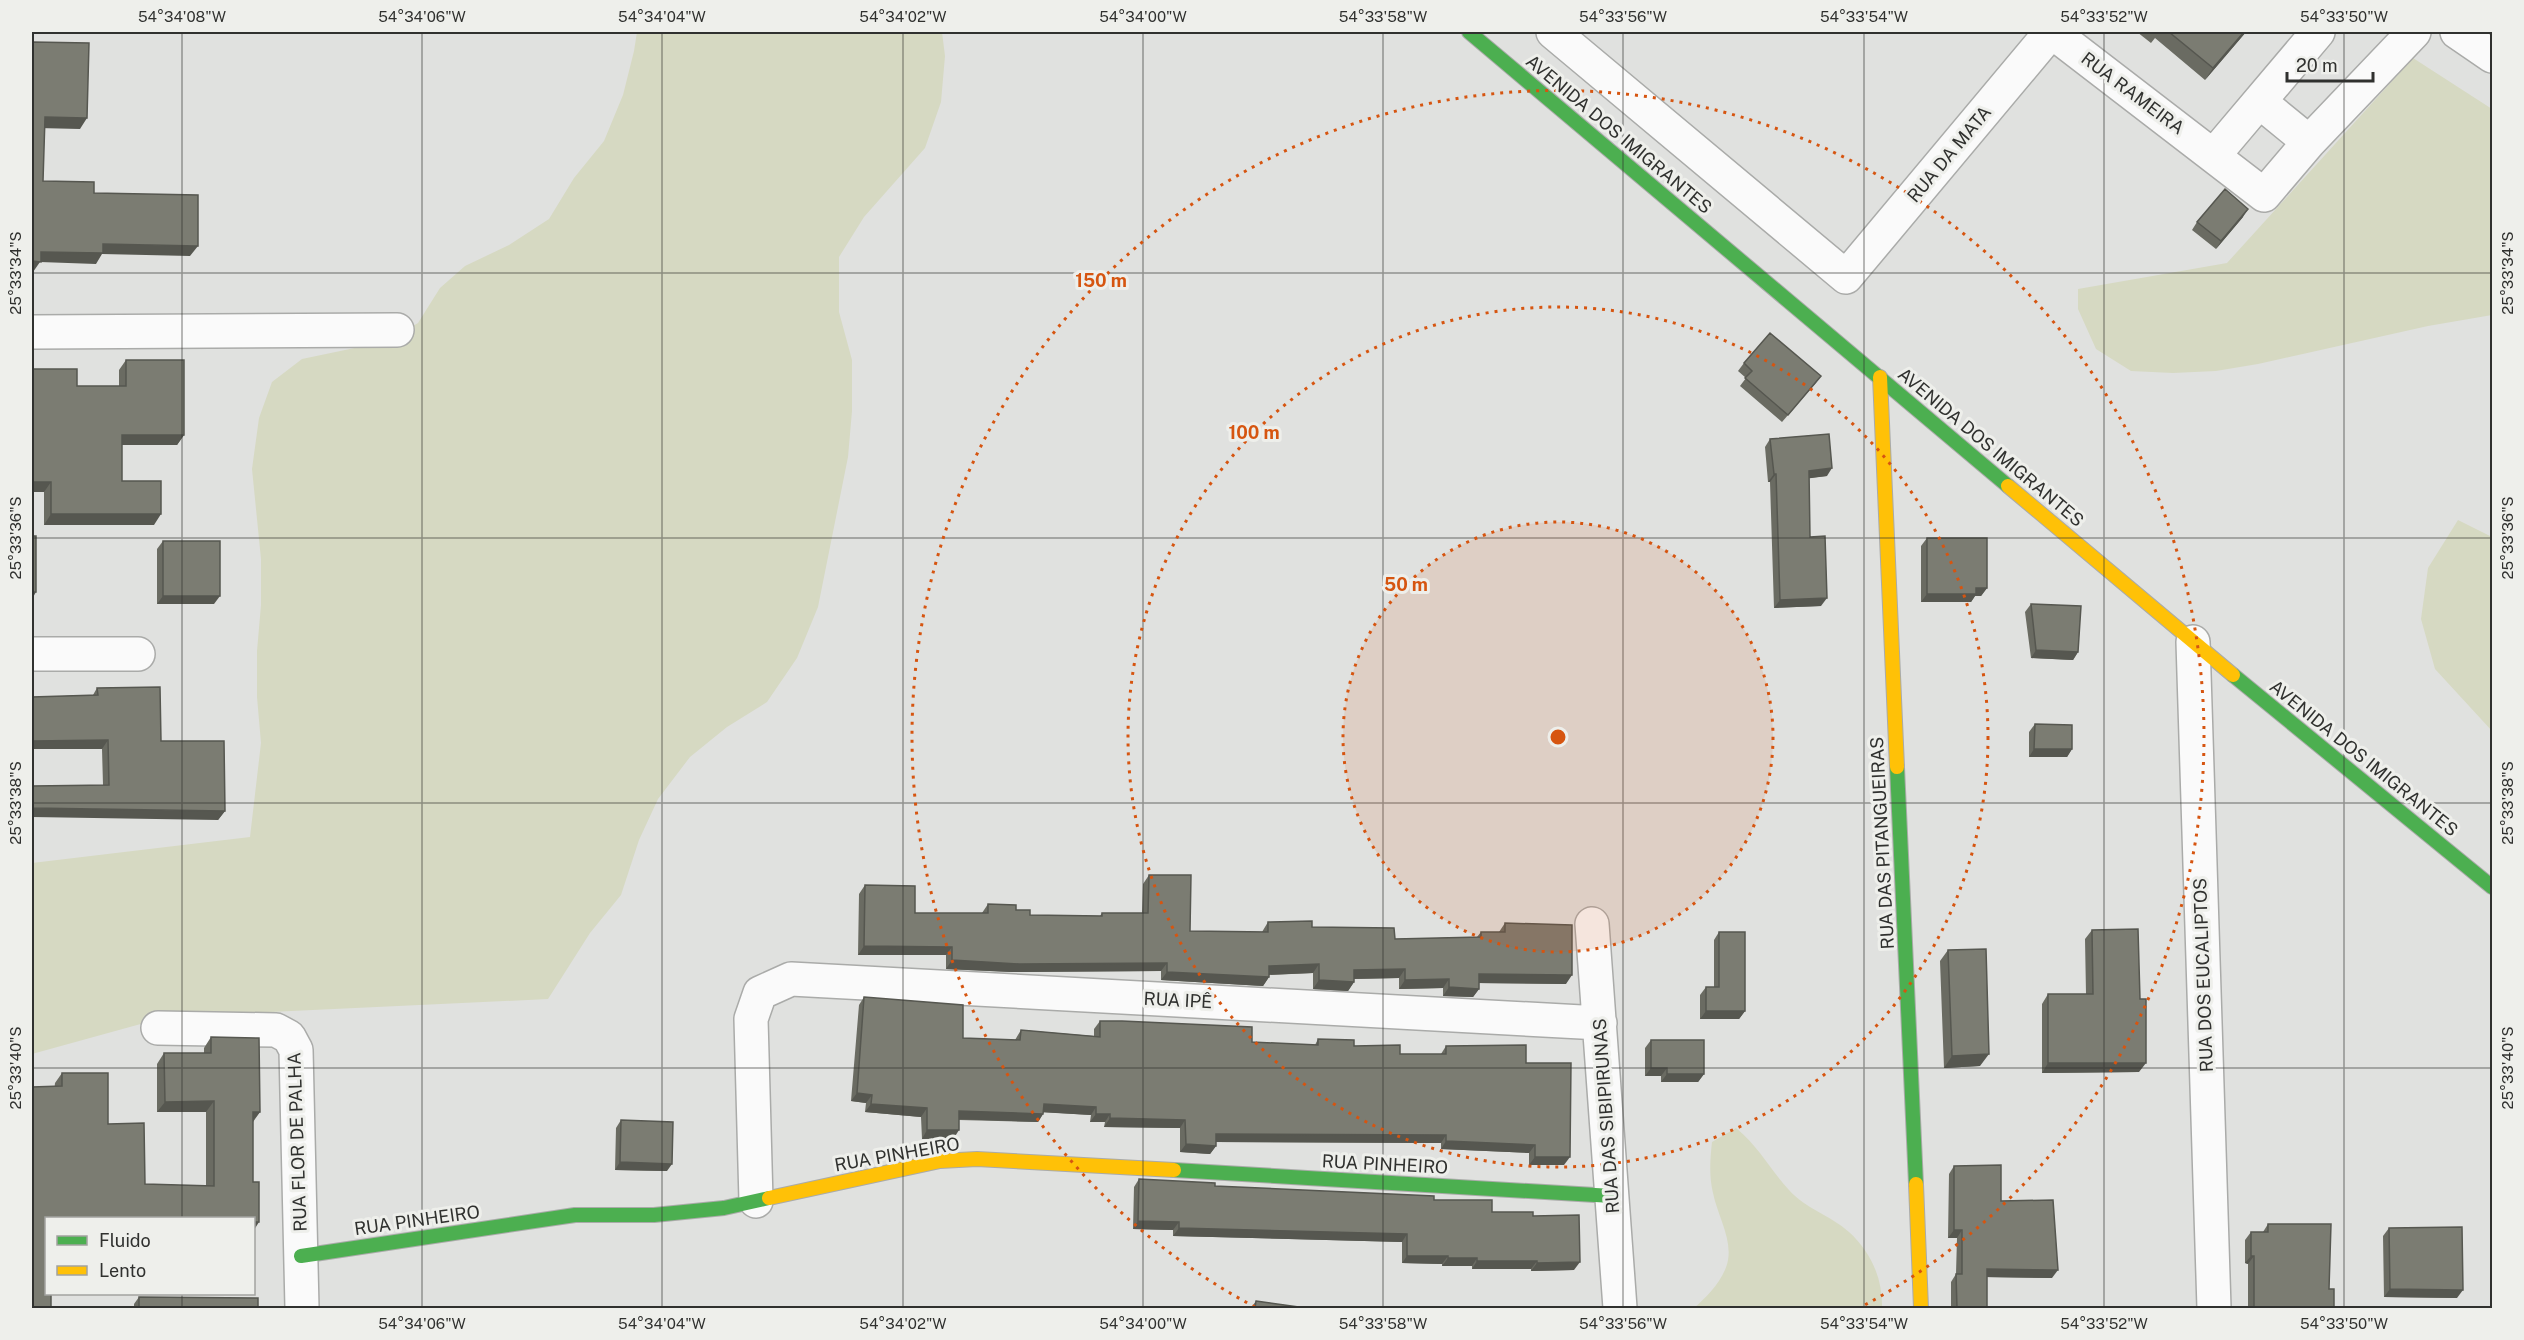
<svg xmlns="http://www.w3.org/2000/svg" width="2524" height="1340" font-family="'Public Sans',sans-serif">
  <rect width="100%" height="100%" fill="#e0e1df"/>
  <path fill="#d6d9c2" d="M637,32H942L945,56L941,102L925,148L864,217L839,257V312L852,360V411L848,457L818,607L797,658L767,702L727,727L690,757L658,799L639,840L621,895L590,933L548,999L166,1017L32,1054V863L250,837L261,743L257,697V651L261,605V559L252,469L259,418L272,382L302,359L388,341L418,323L440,288L465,266L509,245L549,219L574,178L604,141L623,95L634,51Z
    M2413,58L2492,109V315L2428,326L2258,364L2216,371L2173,373L2131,371L2096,349L2078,309V289L2227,263Z
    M2458,520L2492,537V731L2435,669L2421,619L2428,568Z
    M1736,1128C1760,1148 1769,1168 1789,1190C1806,1209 1830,1215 1849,1232C1871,1252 1883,1279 1882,1308H1694C1707,1297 1725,1278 1728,1260C1732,1238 1717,1214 1713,1193C1709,1176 1710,1160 1712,1142Z"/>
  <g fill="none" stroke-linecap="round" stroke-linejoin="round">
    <defs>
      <path id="street" d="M1553,32L1846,277L2051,32
        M2052,32L2264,195L2309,142L2414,32
        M2457,32L2492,56
        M2260,102L2309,142
        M2214,155L2318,32
        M32,332L397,330
        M2193,642L2214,1308
        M32,654H138
        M1592,924L1620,1308
        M158,1028L276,1030L289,1037L296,1050L302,1308
        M756,1201L751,1019L760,993L791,979L1600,1023"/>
      <path id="fast" d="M1469,32L2008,486
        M2233,675L2492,887
        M1897,767L1916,1184
        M1174,1170L1612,1196
        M301,1256L575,1215H654L724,1208L769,1198"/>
      <path id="slow" d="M1880,377L1897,767
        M2008,486L2233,675
        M1916,1184L1921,1308
        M769,1198L940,1161L977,1159L1174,1170"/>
    </defs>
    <use href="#street" stroke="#aaaba9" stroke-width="36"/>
    <use href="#fast" stroke="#aaaba9" stroke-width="16"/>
    <use href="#slow" stroke="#aaaba9" stroke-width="16"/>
    <use href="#street" stroke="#fafafa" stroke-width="33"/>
    <use href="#fast" stroke="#4caf50" stroke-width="14"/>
    <use href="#slow" stroke="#ffc107" stroke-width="14"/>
  </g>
  <path fill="#6a6b62" d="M2137,32H2246L2205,80L2155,38L2151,43Z
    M2243,217L2216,249L2192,230L2197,222Z
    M126,360L184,435L177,445H122V481L154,525H44V492H32V369L77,386H119V370Z
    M1744,363L1821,376L1815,384L1782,422L1740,386L1746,378L1738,371Z
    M1770,439L1827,476L1809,478L1810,537L1821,606L1774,608L1770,482H1768L1765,447Z
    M1927,538L1987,588L1981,596H1975L1971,602H1921V546Z
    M163,541L214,604H157V549Z
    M2031,604L2078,652L2073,660L2031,658L2025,612Z
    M97,688L161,741L225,811L218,820L103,785L102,749H32V697L93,695Z
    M2035,724L2072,749L2067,757H2029V732Z
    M1149,875L1190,931L1262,932L1268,922L1312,927L1395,939L1477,937L1481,932H1499L1505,923L1566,984L1479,983V989L1473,997L1443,996V988L1399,989V978L1354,979V982L1348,991L1313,989V973L1269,975V977L1263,986L1161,980V971L1012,972L946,969V955H858L859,894L865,885L915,913H982L988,904L1016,910L1030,915L1100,916L1102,913H1142L1143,884Z
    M2092,930L2139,1072L2042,1073V1004L2048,994H2086L2085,939Z
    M1719,932L1745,1011L1739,1019H1700V995L1706,987H1714V940Z
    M1948,950L1980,1066L1944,1068L1940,961Z
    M864,997L963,1038L1015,1040L1021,1030L1094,1036V1029L1100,1021L1252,1042L1315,1045L1318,1039L1400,1054H1441L1446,1046L1526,1063L1564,1165H1529V1153L1441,1149V1143L1216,1142V1146L1210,1154L1180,1152V1128L1104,1127L1105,1122H1090L1091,1115L1043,1112V1114L1038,1122L959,1120L954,1138L922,1139L921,1117L865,1112L866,1103L851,1101L859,1005Z
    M211,1037L260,1112L253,1122V1182L46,1218L32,1308L55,1083L62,1073L108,1124L145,1184L206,1186V1112H157V1064L164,1053H204V1048Z
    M1651,1040L1704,1074L1698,1082H1661V1076H1645V1048Z
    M621,1120L667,1171L615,1170L616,1128Z
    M1954,1166L2001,1201L2052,1278L1987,1277V1308H1951V1282L1956,1274L1957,1238H1948L1949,1174Z
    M1139,1179L1215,1186L1434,1200L1492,1212L1533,1216L1574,1270L1531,1271V1269H1472V1266H1442V1264L1402,1263V1242L1173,1236V1230L1133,1229L1134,1187Z
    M2268,1224L2329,1289L2334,1308H2248V1264L2245,1263V1240L2251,1232H2263Z
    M2389,1228L2457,1298L2384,1297L2383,1236Z
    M139,1297L258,1308H134V1304Z
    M1256,1301L1306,1308H1251Z"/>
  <path fill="#565750" d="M2244,32H2246L2205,80L2213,68Z
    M45,117L87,118L80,129L38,128Z
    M2248,209L2243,217L2216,249L2221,241Z
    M103,244L198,246L190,256L102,254L96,264L40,262L33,272H32V261L41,252Z
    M122,435H184L177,445H115Z
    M1832,468L1827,476L1804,479L1809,471Z
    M1774,474H1776L1770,482H1768Z
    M32,482H51L44,492H32Z
    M51,514H161L154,525H44Z
    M1976,588H1987L1981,596H1975L1971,602H1921L1927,594Z
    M32,592H36L32,599Z
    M163,596H220L214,604H157Z
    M1827,598L1821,606L1774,608L1780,600Z
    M2036,650L2078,652L2073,660L2031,658Z
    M108,740L102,749H32V741Z
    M2034,749H2072L2067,757H2029Z
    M32,808L225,811L218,820L32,817Z
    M864,946L952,947L946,955H858Z
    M952,960L1167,963L1161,971L1012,972L946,969Z
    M1319,964L1313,973L1262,975L1269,966Z
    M1405,969L1399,978L1348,979L1354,970Z
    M1167,972L1269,977L1263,986L1161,980Z
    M1479,974L1572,975L1566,984L1473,983Z
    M1449,979L1443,988L1399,989L1405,980Z
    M1319,980L1354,982L1348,991L1313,989Z
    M1449,987L1479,989L1473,997L1443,996Z
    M1706,1011H1745L1739,1019H1700Z
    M1989,1054L1980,1066L1944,1068L1952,1056Z
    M2048,1063H2146L2139,1072L2042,1073Z
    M1651,1068H1667L1661,1076H1645Z
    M1667,1074H1704L1698,1082H1661Z
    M857,1093L872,1095L866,1103L851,1101Z
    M214,1101L206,1112H157L165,1102Z
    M871,1104L927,1108L921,1117L865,1112Z
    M1044,1104L1096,1107L1091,1115L1038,1112Z
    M959,1111L1043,1114L1038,1122L953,1119Z
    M253,1112H260L252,1122Z
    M1096,1114H1110L1105,1122H1090Z
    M1110,1118L1185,1120L1180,1128L1104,1127Z
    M927,1130H959L954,1138L922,1139Z
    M1216,1134L1446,1135L1441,1143L1210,1142Z
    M1446,1141L1535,1145L1529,1153L1441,1149Z
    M1186,1144L1216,1146L1210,1154L1180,1152Z
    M1535,1157H1570L1564,1165H1529Z
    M620,1162L672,1164L667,1171L615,1170Z
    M1138,1221L1179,1222L1173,1230L1133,1229Z
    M254,1222H259L254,1230Z
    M1179,1228L1407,1234L1402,1242L1173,1236Z
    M1954,1230H1962L1957,1238H1948Z
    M1407,1256H1448L1442,1264L1402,1263Z
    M2251,1256H2254L2248,1264L2245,1263Z
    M1448,1258H1477L1472,1266H1442Z
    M1477,1261H1537L1531,1269H1472Z
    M1580,1262L1574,1270L1531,1271L1537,1263Z
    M1987,1269L2058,1270L2052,1278L1981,1277Z
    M2390,1289L2463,1290L2457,1298L2384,1297Z"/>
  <path fill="#7b7c72" stroke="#565750" stroke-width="1.5" d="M2169,32H2244L2213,68Z
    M32,42L89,43L87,118L45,117L43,181L94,182V193L198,195V246L103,244V253L41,252V262L32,261Z
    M2225,189L2248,209L2221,241L2197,222Z
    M1770,333L1821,376L1788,415L1745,378L1752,371L1744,363Z
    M32,360V369H77V386H126V360H184V435H122V481H161V514H51V482H32Z
    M1829,434L1832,468L1809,471L1810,537L1825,536L1827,598L1780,600L1776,474H1774L1770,439Z
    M32,536H36V592H32Z
    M1927,538H1987V588H1976V594H1927Z
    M163,541H220V596H163Z
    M2031,604L2081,606L2078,652L2036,650Z
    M160,687L161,741H224L225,811L32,808V786L109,785L108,740L32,741V697L98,695L97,688Z
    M2035,724L2072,725V749H2034Z
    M1149,875H1191L1190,931L1268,932V922L1312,921V927L1394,928L1395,939L1481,937V932H1505V923L1572,925V975L1479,974V989L1449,987V979L1405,980V969L1354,970V982L1319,980V964L1269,966V977L1167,972V963L1019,964L952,960V947L864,946L865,885L915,886V913H988V904L1016,905V910H1030V915L1102,916V913H1148Z
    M2138,929L2140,999H2146V1063H2048V994H2093L2092,930Z
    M1719,932H1745V1011H1706V987H1719Z
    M1986,949L1989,1054L1952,1056L1948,950Z
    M864,997L963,1005V1038L1020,1040L1021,1030L1100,1037V1021H1122L1252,1027V1042L1318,1045V1039L1354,1040V1046L1400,1045V1054H1446V1046L1526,1045V1063H1571L1570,1157H1535V1145L1446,1141V1135L1216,1134V1146L1186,1144L1185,1120L1110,1118V1114H1096V1107L1044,1104L1043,1114L959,1111V1130H927V1108L871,1104L872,1095L857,1093Z
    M211,1037L259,1038L260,1112H253V1182H259V1222H254V1218H46V1293H51V1308H32V1087L62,1086V1073H108V1124L144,1123L145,1184L214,1186V1101L165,1102L164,1053H211Z
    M1651,1040H1704V1074H1667V1068H1651Z
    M621,1120L673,1122L672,1164L620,1162Z
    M2001,1165V1201L2053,1200L2058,1270L1987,1269V1308H1957L1956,1274H1962V1230H1954V1166Z
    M1139,1179L1215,1183V1186L1434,1196V1200H1492V1212H1533V1216L1579,1215L1580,1262L1537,1263V1261H1477V1258H1448V1256H1407V1234L1179,1228V1222L1138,1221Z
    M2268,1224H2331L2329,1289H2334V1308H2254V1256H2251V1232H2268Z
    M2462,1227L2463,1290L2390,1289L2389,1228Z
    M139,1297L258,1298V1308H139Z
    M1256,1301L1306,1308H1255Z"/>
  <path fill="none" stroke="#30312f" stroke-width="1.5" stroke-opacity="0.45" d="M182,32V1218M422,32V1308M662,32V1308M903,32V1308M1143,32V1308M1383,32V1308M1623,32V1308M1864,32V1308M2104,32V1308M2344,32V1308M32,273H2492M32,538H2492M32,803H2492M32,1068H2492M182,1294V1308"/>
  <circle cx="1558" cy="737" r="215" fill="#d65510" fill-opacity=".12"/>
  <g fill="none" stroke="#d65510" stroke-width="3" stroke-dasharray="3 6">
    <circle cx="1558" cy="737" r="215"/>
    <circle cx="1558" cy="737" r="430"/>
    <path d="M1255 1307A646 646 0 1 1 1861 1307"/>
  </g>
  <g text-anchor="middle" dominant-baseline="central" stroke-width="6" stroke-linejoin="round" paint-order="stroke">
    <g font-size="18" fill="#30312f" stroke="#eeefeb">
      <text transform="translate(2133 93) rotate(37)">RUA RAMEIRA</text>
      <text transform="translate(1619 134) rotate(40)">AVENIDA DOS IMIGRANTES</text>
      <text transform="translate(1949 154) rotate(-50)">RUA DA MATA</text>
      <text transform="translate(1991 447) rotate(40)">AVENIDA DOS IMIGRANTES</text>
      <text transform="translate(2364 758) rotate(39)">AVENIDA DOS IMIGRANTES</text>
      <text transform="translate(1882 843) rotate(-93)">RUA DAS PITANGUEIRAS</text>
      <text transform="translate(2203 975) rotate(-92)">RUA DOS EUCALIPTOS</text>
      <text transform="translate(1178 1000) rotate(3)">RUA IPÊ</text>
      <text transform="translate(1606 1116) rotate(-94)">RUA DAS SIBIPIRUNAS</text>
      <text transform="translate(297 1142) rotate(-92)">RUA FLOR DE PALHA</text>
      <text transform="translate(897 1154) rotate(-10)">RUA PINHEIRO</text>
      <text transform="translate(1385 1164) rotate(3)">RUA PINHEIRO</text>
      <text transform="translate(417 1220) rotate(-8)">RUA PINHEIRO</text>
    </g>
  </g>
  <circle cx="1558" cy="737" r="9" fill="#d65510" stroke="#eeefeb" stroke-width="3"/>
  <g font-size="18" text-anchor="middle" font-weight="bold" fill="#d65510" stroke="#eeefeb" stroke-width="6" stroke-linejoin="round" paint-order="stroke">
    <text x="1101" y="287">150 m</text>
    <text x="1254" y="439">100 m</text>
    <text x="1406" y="591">50 m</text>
  </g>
  <rect width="2524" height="1340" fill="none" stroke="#eeefeb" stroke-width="66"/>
  <rect x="45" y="1217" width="210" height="78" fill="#eeefeb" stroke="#a2a3a0" stroke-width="1.5"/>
  <rect x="57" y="1236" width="30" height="9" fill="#4caf50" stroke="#a2a3a0" stroke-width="1.5"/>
  <text x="99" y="1247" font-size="18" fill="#30312f">Fluido</text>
  <rect x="57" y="1266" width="30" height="9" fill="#ffc107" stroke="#a2a3a0" stroke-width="1.5"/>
  <text x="99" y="1277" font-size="18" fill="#30312f">Lento</text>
  <path d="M2287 72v9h86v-9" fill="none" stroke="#30312f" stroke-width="3"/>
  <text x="2296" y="72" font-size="18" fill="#30312f" stroke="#eeefeb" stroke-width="4.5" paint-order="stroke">20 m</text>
  <rect x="33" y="33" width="2458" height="1274" fill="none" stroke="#30312f" stroke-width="2"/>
  <g font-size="15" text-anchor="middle" fill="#30312f">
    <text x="182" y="22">54°34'08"W</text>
    <text x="422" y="22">54°34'06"W</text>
    <text x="662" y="22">54°34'04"W</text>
    <text x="903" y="22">54°34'02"W</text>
    <text x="1143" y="22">54°34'00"W</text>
    <text x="1383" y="22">54°33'58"W</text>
    <text x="1623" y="22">54°33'56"W</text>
    <text x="1864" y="22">54°33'54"W</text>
    <text x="2104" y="22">54°33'52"W</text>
    <text x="2344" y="22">54°33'50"W</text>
    <text transform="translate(16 273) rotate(-90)" y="5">25°33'34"S</text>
    <text transform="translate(2508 273) rotate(-90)" y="5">25°33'34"S</text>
    <text transform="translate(16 538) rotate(-90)" y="5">25°33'36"S</text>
    <text transform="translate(2508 538) rotate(-90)" y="5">25°33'36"S</text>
    <text transform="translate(16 803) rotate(-90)" y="5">25°33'38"S</text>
    <text transform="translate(2508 803) rotate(-90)" y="5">25°33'38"S</text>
    <text transform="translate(16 1068) rotate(-90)" y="5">25°33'40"S</text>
    <text transform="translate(2508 1068) rotate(-90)" y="5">25°33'40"S</text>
    <text x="422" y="1329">54°34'06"W</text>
    <text x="662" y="1329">54°34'04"W</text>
    <text x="903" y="1329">54°34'02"W</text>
    <text x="1143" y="1329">54°34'00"W</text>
    <text x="1383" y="1329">54°33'58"W</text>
    <text x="1623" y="1329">54°33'56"W</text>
    <text x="1864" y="1329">54°33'54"W</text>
    <text x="2104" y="1329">54°33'52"W</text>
    <text x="2344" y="1329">54°33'50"W</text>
  </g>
</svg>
